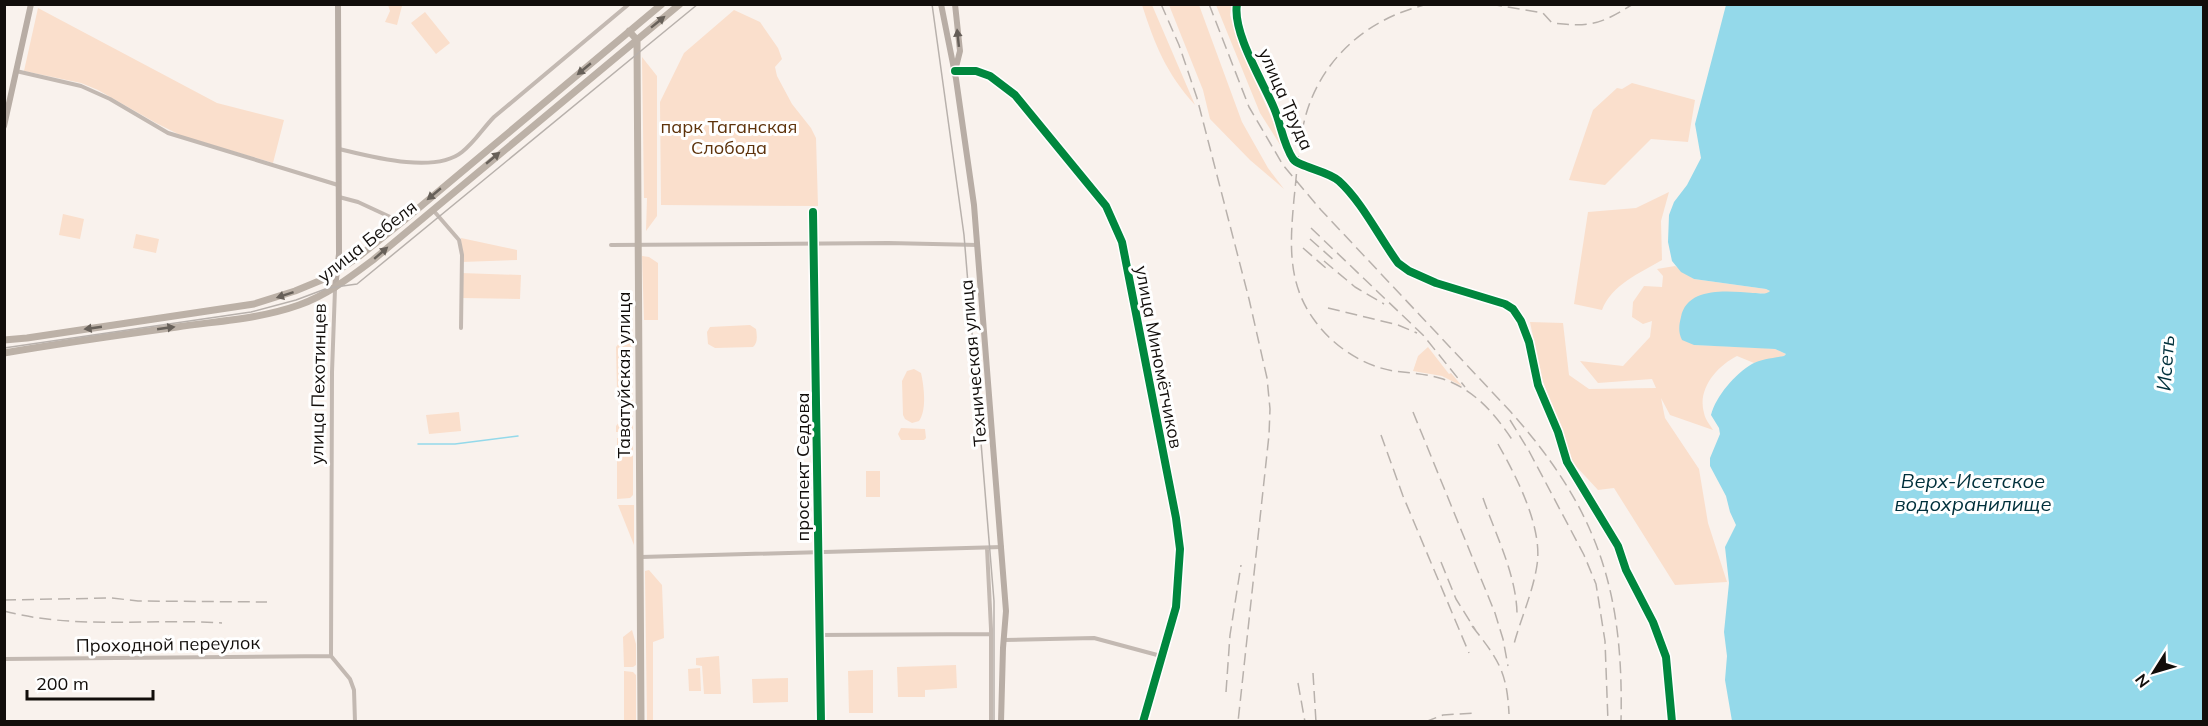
<svg xmlns="http://www.w3.org/2000/svg" width="2208" height="726" font-family="Mulish,sans-serif">
  <rect width="100%" height="100%" fill="#f9f2ed"/>
  <path fill="#fadfcc" d="M388,5L402,6L397,25L385,22L390,11Z
    M1142,5H1152L1195,105C1166,73 1155,45 1142,5Z
    M1169,5H1199L1242,122L1268,168L1284,189L1250,160L1210,119L1203,90Z
    M1216,5H1231L1230,15L1241,49L1291,162L1260,113Z
    M38,8L217,103L284,120L273,163L182,136L156,123L98,90L81,83L24,71Z
    M734,10L760,22L778,48L782,59L775,67L777,76L792,104L811,128L816,138L818,206L661,205L660,102L684,53Z
    M425,12L450,43L436,54L411,23Z
    M642,57L657,76V216L646,231L647,198H644Z
    M1632,83L1695,100L1688,142L1651,139L1605,185L1569,180L1593,110L1617,88L1622,89Z
    M1669,192L1661,221L1662,260C1639,274 1612,284 1602,310L1574,304L1588,212L1636,208Z
    M63,214L84,219L80,239L59,235Z
    M136,234L159,239L156,253L133,248Z
    M461,238L517,250V260L462,262Z
    M642,256L649,257L658,263V320H644Z
    M1675,266L1694,279L1766,289L1770,291L1769,294L1754,293L1694,345L1765,348L1775,349L1786,354L1784,356L1754,363L1737,356C1717,366 1697,389 1704,413C1705,419 1710,425 1713,430L1670,415L1661,398L1665,418L1699,469L1708,523L1727,582L1675,585L1614,488L1598,490L1573,463L1541,376L1530,322L1563,323L1569,375L1589,389L1656,388L1652,379L1598,383L1580,361L1623,366L1650,337L1652,321L1643,324L1632,317L1633,302L1644,286L1662,287L1663,276L1657,269Z
    M461,273L521,275L520,299L462,298Z
    M750,325L756,329C757,335 758,343 753,347L715,348L708,344L707,332L710,327Z
    M631,328L633,430L630,432H616V426L623,417V395L617,390L616,347Z
    M1428,347L1449,374L1451,373L1462,386L1442,376L1413,371L1418,356Z
    M914,369L921,373C924,386 927,410 919,421L912,423L905,419L903,415L902,381L907,371Z
    M459,412L461,431L429,434L426,415Z
    M901,428L925,429L926,438L924,440H901L898,434Z
    M617,438H630L633,441V495L630,498L617,499Z
    M866,471H880V497H866Z
    M618,505H634V545Z
    M649,570L662,585L664,638L653,642V722L647,721L645,571Z
    M632,630L636,644V665L633,667H624L623,637Z
    M719,656L721,694H704L702,666L696,665V658Z
    M956,665L957,688L925,690V697H898L897,667Z
    M700,668L701,691H689L688,669Z
    M873,670V713H849L848,671Z
    M624,671L633,672L636,675V721H624Z
    M788,678V702L753,703L752,679Z"/>
  <path fill="#94d9ea" d="M1726,5H2203V721H1732L1725,680L1727,656L1724,632L1729,583L1725,547L1736,525L1730,512L1726,496L1710,466V458L1720,434L1719,428L1711,415C1716,396 1735,374 1752,364C1761,359 1774,358 1784,356L1786,354L1775,349L1694,345L1682,340C1678,332 1679,325 1681,317C1687,286 1729,291 1753,293C1760,293 1766,295 1770,291L1766,289L1694,279L1681,272L1672,261L1668,242L1669,215L1674,202L1687,185L1701,158L1695,124Z"/>
  <g fill="none" stroke-linecap="round" stroke-linejoin="round">
    <path stroke="#94d9ea" stroke-width="1.5" d="M418,444H455L518,436"/>
    <path stroke="#c3b9b2" stroke-width="4" d="M1237,4C1232,32 1263,82 1274,108C1281,124 1283,144 1293,159C1299,167 1328,171 1339,181C1362,202 1379,237 1398,263L1409,271L1436,283L1505,304L1513,309L1521,321L1529,342L1538,385L1558,432L1567,462L1618,546L1626,570L1653,622L1666,657L1672,722
      M16,71L81,86L110,99L168,133L338,185
      M339,149C372,157 435,174 462,152C475,142 483,128 494,117L629,4
      M339,197L358,202L401,222
      M433,210L459,240L462,255L461,328
      M813,212L821,722
      M611,245L888,243L978,245
      M335,289L332,372L331,656L350,679L354,690L355,722
      M987,548L991,629V722
      M641,557L1002,547
      M818,635L991,634
      M1004,640L1094,638L1161,656
      M4,659L331,656"/>
    <path stroke="#c3b9b2" stroke-width="5" d="M955,71H976L990,76L1015,95L1106,206L1122,242L1176,518L1180,549L1176,607L1143,722"/>
    <path stroke="#b8ada5" stroke-width="6" d="M941,4L956,79L974,205L1006,611L1003,648L1001,722
      M955,4L960,51L956,67
      M4,126L31,4
      M335,288L339,254L338,4"/>
    <path stroke="#bcb1a7" stroke-width="7" d="M629,31L637,40L641,722
      M4,340L27,338L254,304L295,291L324,279L357,258L402,222L662,4
      M4,353C62,343 119,335 177,327C217,321 260,319 299,305C327,295 349,278 373,260L680,4"/>
    <path stroke="#b8b1ac" stroke-width="1.5" d="M932,4L964,235L994,601V722
      M4,348L251,312L296,300L328,288L357,284L698,4"/>
    <path stroke="#b8b1ac" stroke-width="1.5" stroke-dasharray="12 6" stroke-linecap="butt" d="M1161,4L1179,45L1197,98L1249,299L1267,378L1270,409L1269,435L1238,722
      M1209,4L1249,107L1283,165L1321,210L1510,411C1598,510 1624,590 1621,722
      M1429,4C1369,17 1321,58 1305,118C1298,145 1297,172 1294,199C1290,243 1287,284 1315,321C1333,346 1363,366 1394,371C1410,373 1427,374 1443,379C1475,390 1495,414 1513,441
      M1490,4L1543,13L1552,23C1590,27 1600,25 1633,4
      M1311,228L1423,335L1465,387
      M1310,239L1336,262
      M1303,248L1327,269
      M1324,261L1355,287L1384,304
      M1328,308L1398,325L1417,333
      M1413,412L1495,613L1503,639L1508,666
      M1510,420L1529,451L1584,555L1596,584L1605,641L1608,722
      M1381,435L1403,496L1469,653
      M1498,444C1516,476 1543,527 1537,565C1533,592 1521,618 1514,644
      M1483,498C1496,536 1518,578 1517,618
      M1441,562L1456,599L1476,631
      M4,600L112,598L138,601L267,602
      M4,611C75,630 150,618 222,623
      M1472,626C1498,659 1507,671 1509,714
      M1313,673L1316,722
      M1298,683L1305,722
      M1226,692L1230,635L1241,565
      M1425,722L1443,715L1477,713"/>
    <defs>
      <path id="cycleway" d="M1237,4C1232,32 1263,82 1274,108C1281,124 1283,144 1293,159C1299,167 1328,171 1339,181C1362,202 1379,237 1398,263L1409,271L1436,283L1505,304L1513,309L1521,321L1529,342L1538,385L1558,432L1567,462L1618,546L1626,570L1653,622L1666,657L1672,722
        M955,71H976L990,76L1015,95L1106,206L1122,242L1176,518L1180,549L1176,607L1143,722
        M813,212L821,722"/>
    </defs>
    <use href="#cycleway" stroke="#fff" stroke-width="11"/>
    <use href="#cycleway" stroke="#00873e" stroke-width="8"/>
  </g>
  <defs><path id="oneway-solid" d="M-6-.8H1V-3.2L6.5 0L1 3.2V.8H-6Z" transform="scale(1.5)"/></defs>
  <g fill="#676059">
    <use href="#oneway-solid" transform="translate(658 22) rotate(-39)"/>
    <use href="#oneway-solid" transform="translate(584 69) rotate(140)"/>
    <use href="#oneway-solid" transform="translate(493 158) rotate(-40)"/>
    <use href="#oneway-solid" transform="translate(434 194) rotate(140)"/>
    <use href="#oneway-solid" transform="translate(381 253) rotate(-41)"/>
    <use href="#oneway-solid" transform="translate(285 295) rotate(162)"/>
    <use href="#oneway-solid" transform="translate(93 328) rotate(172)"/>
    <use href="#oneway-solid" transform="translate(166 328) rotate(-8)"/>
  </g>
  <use fill="#655e58" href="#oneway-solid" transform="translate(958 38) rotate(-96)"/>
  <g text-anchor="middle" dominant-baseline="central" stroke-width="6" stroke-linejoin="round" paint-order="stroke">
    <g font-size="18" fill="#120e0b" stroke="#fff">
      <text transform="translate(1286 99) rotate(66)">улица Труда</text>
      <text transform="translate(367 241) rotate(-38)">улица Бебеля</text>
      <text transform="translate(1159 357) rotate(79)">улица Миномётчиков</text>
      <text transform="translate(973 363) rotate(-95)">Техническая улица</text>
      <text transform="translate(623 375) rotate(-90)">Таватуйская улица</text>
      <text transform="translate(318 384) rotate(-89)">улица Пехотинцев</text>
      <text transform="translate(802 467) rotate(-90)">проспект Седова</text>
      <text transform="translate(168 644) rotate(-1)">Проходной переулок</text>
    </g>
    <g font-size="18" fill="#5d320b" stroke="#fff">
      <text x="729" y="126">парк Таганская<tspan x="729" dy="21">Слобода</tspan></text>
    </g>
    <g font-size="20" font-style="italic" fill="#00303b" stroke="#fff">
      <text transform="translate(2165 363) rotate(-86)">Исеть</text>
      <text x="1973" y="480">Верх-Исетское<tspan x="1973" dy="23">водохранилище</tspan></text>
    </g>
  </g>
  <rect width="2208" height="726" fill="none" stroke="#120e0b" stroke-width="12"/>
  <g transform="translate(2154 672) rotate(233)" stroke="#ffffff" stroke-width="4.5" paint-order="stroke">
  <path d="M0-4.5L10 22L0 15L-10 22Z" fill="#120e0b"/>
  <text y="-9" font-size="16" font-weight="bold" text-anchor="middle" fill="#120e0b">N</text>
  </g>
  <path d="M27 690v9h126v-9" fill="none" stroke="#120e0b" stroke-width="3"/>
  <text x="36" y="690" font-size="18" fill="#120e0b" stroke="#ffffff" stroke-width="4.5" paint-order="stroke">200 m</text>
</svg>
